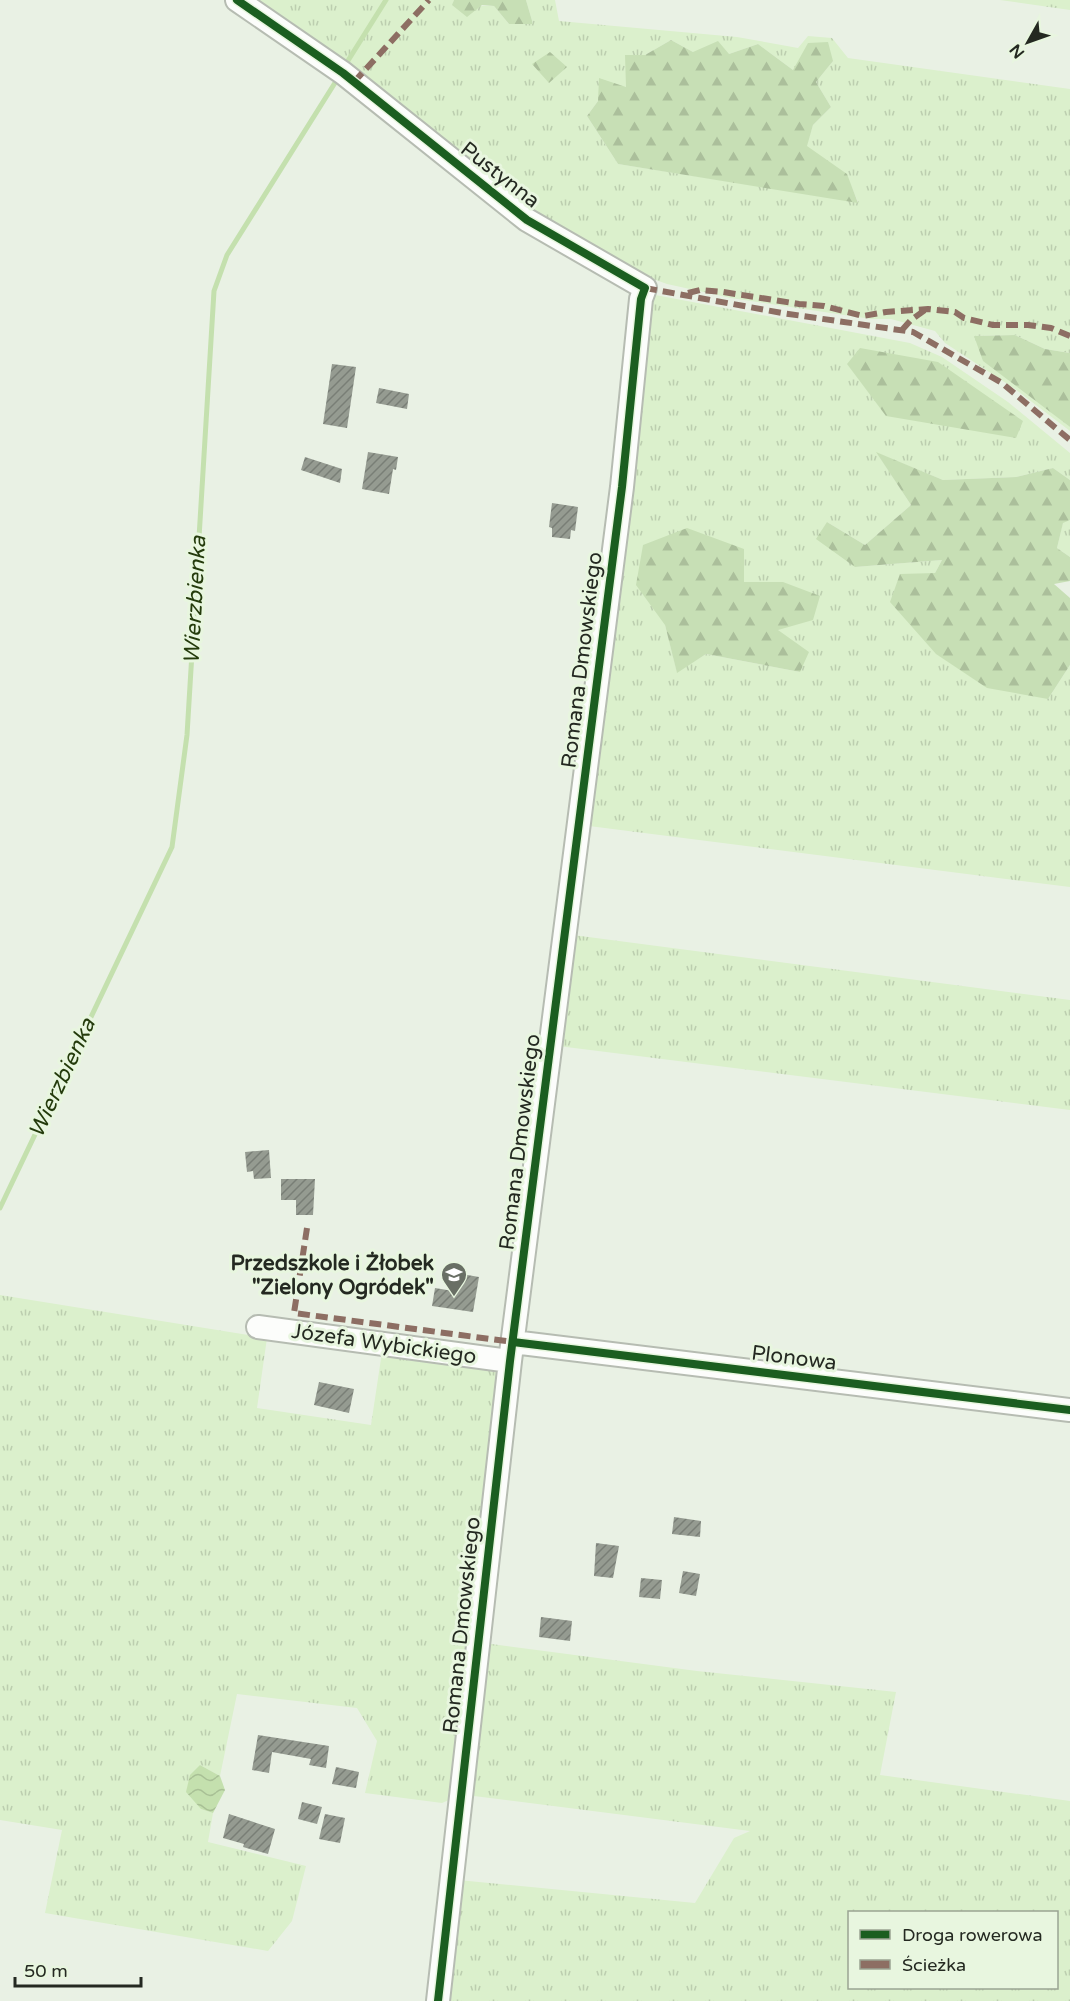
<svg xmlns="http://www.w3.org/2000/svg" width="1070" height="2001" font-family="'Varela Round',sans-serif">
  <defs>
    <pattern id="grass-tufts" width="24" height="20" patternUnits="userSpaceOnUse" patternTransform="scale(1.5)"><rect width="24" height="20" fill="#dbf0cc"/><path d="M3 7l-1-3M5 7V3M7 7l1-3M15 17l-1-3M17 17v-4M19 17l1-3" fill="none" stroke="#bcceaf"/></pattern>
    <pattern id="forest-firs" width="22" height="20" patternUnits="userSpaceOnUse" patternTransform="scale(1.5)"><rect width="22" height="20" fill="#c7dfb5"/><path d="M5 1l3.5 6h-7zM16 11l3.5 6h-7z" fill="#abbf9b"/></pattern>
    <pattern id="water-waves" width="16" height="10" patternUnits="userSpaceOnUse" patternTransform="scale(1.5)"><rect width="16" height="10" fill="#c4e0ae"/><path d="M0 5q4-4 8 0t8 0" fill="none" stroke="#a8c095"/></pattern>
    <pattern id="building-hatch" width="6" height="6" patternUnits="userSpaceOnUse" patternTransform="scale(1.5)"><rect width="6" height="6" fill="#959b91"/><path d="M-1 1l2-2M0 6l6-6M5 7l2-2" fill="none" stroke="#797e76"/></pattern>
  </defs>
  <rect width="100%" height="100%" fill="#e9f1e4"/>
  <path fill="url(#grass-tufts)" fill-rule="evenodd" d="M248,0H454L453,5L494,6L509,24H533L526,0H555L559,21L737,37L798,48L808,36L832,38L848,58L1070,89V353L1045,349L1015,335L974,336L1039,402L1070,427V431L1015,389L945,343L935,331L891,319H871L731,298L667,284L625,269L556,230ZM671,40L693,52L729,54L758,44L793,70L833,61L816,82L831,107L813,125L806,147L846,174L858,202L618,164L587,116L598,101L626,87L645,55Z
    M1000,0H1070V10Z
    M650,294L910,343L942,357L1008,402L1070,453V480L1053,468L1016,477L943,480L877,453L911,505L865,545L827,522L855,567L942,560L935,573L1048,699L1070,665V887L589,826ZM744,582H783L778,630L800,672L706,654L677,672L665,625Z
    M1070,520V557L1057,548L1063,522Z
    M573,935L1070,1000V1110L558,1046Z
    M0,1295L267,1338L257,1408L371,1425L382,1352L502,1367L451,1799L442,1803L365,1793L377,1741L357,1708L237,1694L220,1776L200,1765L201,1809L213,1813L208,1842L306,1866L292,1921L268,1951L45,1913L62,1830L0,1820Z
    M484,1643L697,1671L896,1692L880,1775L1070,1801V2001H444L458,1880L695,1903L734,1838L750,1831L466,1795ZM850,1912H1056V1988H850Z"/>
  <path fill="url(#forest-firs)" d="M454,0H526L533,24H509L494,6L482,5L467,17L452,5Z
    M671,40L693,52L718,41L729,54L758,44L793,70L808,43L828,42L833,61L816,82L831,107L813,125L807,146L847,174L858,203L618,164L587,116L598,101L599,78L626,87L625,55H645Z
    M550,52L567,67L549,83L532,64Z
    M1015,335L1045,349L1070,353V427L983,361L974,336Z
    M860,348L938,362L1023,421L1016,438L886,416L847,364Z
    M876,452L943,480L1016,477L1053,468L1070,480V520L1063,523L1057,548L1070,557V581L1054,584L1070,598V665L1048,699L987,688L936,654L890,602L900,574L935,573L942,560L855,567L816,539L827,522L865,545L911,505Z
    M687,528L744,549V582H783L820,596L813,620L778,630L809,652L800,672L706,654L677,673L665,625L636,585L643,545Z"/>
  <path fill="url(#water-waves)" d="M200,1765L220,1776L225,1790L213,1813L201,1809L186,1792L190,1775Z"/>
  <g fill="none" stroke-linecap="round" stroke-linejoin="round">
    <path stroke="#c4e0ae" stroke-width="5" d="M344,67L386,0
      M0,1208L172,847L187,735L214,291L227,255L338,78"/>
  </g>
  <path fill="url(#building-hatch)" d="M332,364L356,367L347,428L323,424Z
    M379,388L409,394L407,409L376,403Z
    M368,452L398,457L396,470L393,469L389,494L362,489Z
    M305,457L342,469L340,483L301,470Z
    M552,503L578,507L575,531L571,530L570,539L552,537V528L549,527Z
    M269,1150L271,1178L254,1179L253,1171L247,1172L245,1152Z
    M281,1179H315L313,1215H296V1200H281Z
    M456,1273L479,1277L473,1312L432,1306L435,1288L453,1291Z
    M319,1382L354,1389L349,1413L314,1405Z
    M674,1517L701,1521L700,1537L672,1534Z
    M596,1543L619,1546L613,1578L594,1576Z
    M683,1571L700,1574L696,1596L679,1593Z
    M641,1578L662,1580L660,1599L639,1597Z
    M541,1617L572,1621L570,1641L539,1637Z
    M258,1735L329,1746L326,1768L309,1765L311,1759L272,1752L269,1773L252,1770Z
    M336,1767L359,1772L356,1788L332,1784Z
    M302,1802L322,1807L317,1824L298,1819Z
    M229,1814L275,1829L268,1854L243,1847L244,1844L223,1838Z
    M325,1814L345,1818L340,1843L319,1839Z"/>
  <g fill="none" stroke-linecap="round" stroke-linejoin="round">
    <defs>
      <path id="minor" d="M237,0L343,73L527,220L645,288L641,299L622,487L510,1361L438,2001
        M258,1327L510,1361
        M513,1342L1070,1410"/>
    </defs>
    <use href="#minor" stroke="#b6bcb2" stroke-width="26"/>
    <use href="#minor" stroke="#fcfdfb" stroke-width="22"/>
    <path stroke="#8d6e63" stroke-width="6" stroke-dasharray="12 6" stroke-linecap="butt" d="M354,82L429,0
      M645,288L782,313L913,332L1002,383L1070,440
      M688,293L700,290L723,292L799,304L824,306L863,316L886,312L928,309L955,312L964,318L993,325H1028L1051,328L1070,336
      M902,330L911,320L925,310
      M307,1228L294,1313L513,1342"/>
    <defs>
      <path id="cycleway" d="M237,0L343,73L527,220L645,288L641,299L622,487L510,1361L438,2001
        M513,1342L1070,1410"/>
    </defs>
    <use href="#cycleway" stroke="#e8f6df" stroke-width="11"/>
    <use href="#cycleway" stroke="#1b5e20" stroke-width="8"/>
  </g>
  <defs>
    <symbol id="school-pin" viewBox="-11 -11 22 30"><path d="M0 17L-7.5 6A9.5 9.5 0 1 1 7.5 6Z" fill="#696f65" stroke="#e8f6df"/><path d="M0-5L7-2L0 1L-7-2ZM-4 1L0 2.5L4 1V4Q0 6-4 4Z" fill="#fff"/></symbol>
  </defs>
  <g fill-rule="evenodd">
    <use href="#school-pin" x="439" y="1260" width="30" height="40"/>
  </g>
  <g text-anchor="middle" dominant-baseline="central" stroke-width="6" stroke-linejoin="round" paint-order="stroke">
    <g font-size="21" fill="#242921" stroke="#e8f6df">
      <text transform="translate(500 175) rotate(38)">Pustynna</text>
      <text transform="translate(582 660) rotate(-83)">Romana Dmowskiego</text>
      <text transform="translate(520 1142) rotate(-83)">Romana Dmowskiego</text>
      <text transform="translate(384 1344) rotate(8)">Józefa Wybickiego</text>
      <text transform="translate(794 1358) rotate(7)">Plonowa</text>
      <text transform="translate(462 1625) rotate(-84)">Romana Dmowskiego</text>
    </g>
    <g font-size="21" font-weight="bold" fill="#242921" stroke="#e8f6df" text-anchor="end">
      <text x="434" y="1263">Przedszkole i Żłobek<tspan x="434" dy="24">"Zielony Ogródek"</tspan></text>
    </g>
    <g font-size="22" font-style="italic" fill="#243b0c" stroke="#e8f6df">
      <text transform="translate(195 600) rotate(-87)">Wierzbienka</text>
      <text transform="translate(62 1078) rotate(-65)">Wierzbienka</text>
    </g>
  </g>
  <rect x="848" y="1911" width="210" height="78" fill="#e8f6df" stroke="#9aa493" stroke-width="1.5"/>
  <rect x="860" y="1930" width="30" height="9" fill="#1b5e20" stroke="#9aa493" stroke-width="1.5"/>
  <text x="902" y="1941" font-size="18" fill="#242921">Droga rowerowa</text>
  <rect x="860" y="1960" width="30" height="9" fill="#8d6e63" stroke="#9aa493" stroke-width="1.5"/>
  <text x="902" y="1971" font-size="18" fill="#242921">Ścieżka</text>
  <g transform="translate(1028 42) rotate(230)" stroke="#e8f6df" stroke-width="4.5" paint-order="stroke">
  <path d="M0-4.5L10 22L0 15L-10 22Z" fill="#242921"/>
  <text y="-9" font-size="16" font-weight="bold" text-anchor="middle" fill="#242921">N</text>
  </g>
  <path d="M15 1977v9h126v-9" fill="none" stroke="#242921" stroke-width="3"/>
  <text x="24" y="1977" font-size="18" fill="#242921" stroke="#e8f6df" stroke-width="4.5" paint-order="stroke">50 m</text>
</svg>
